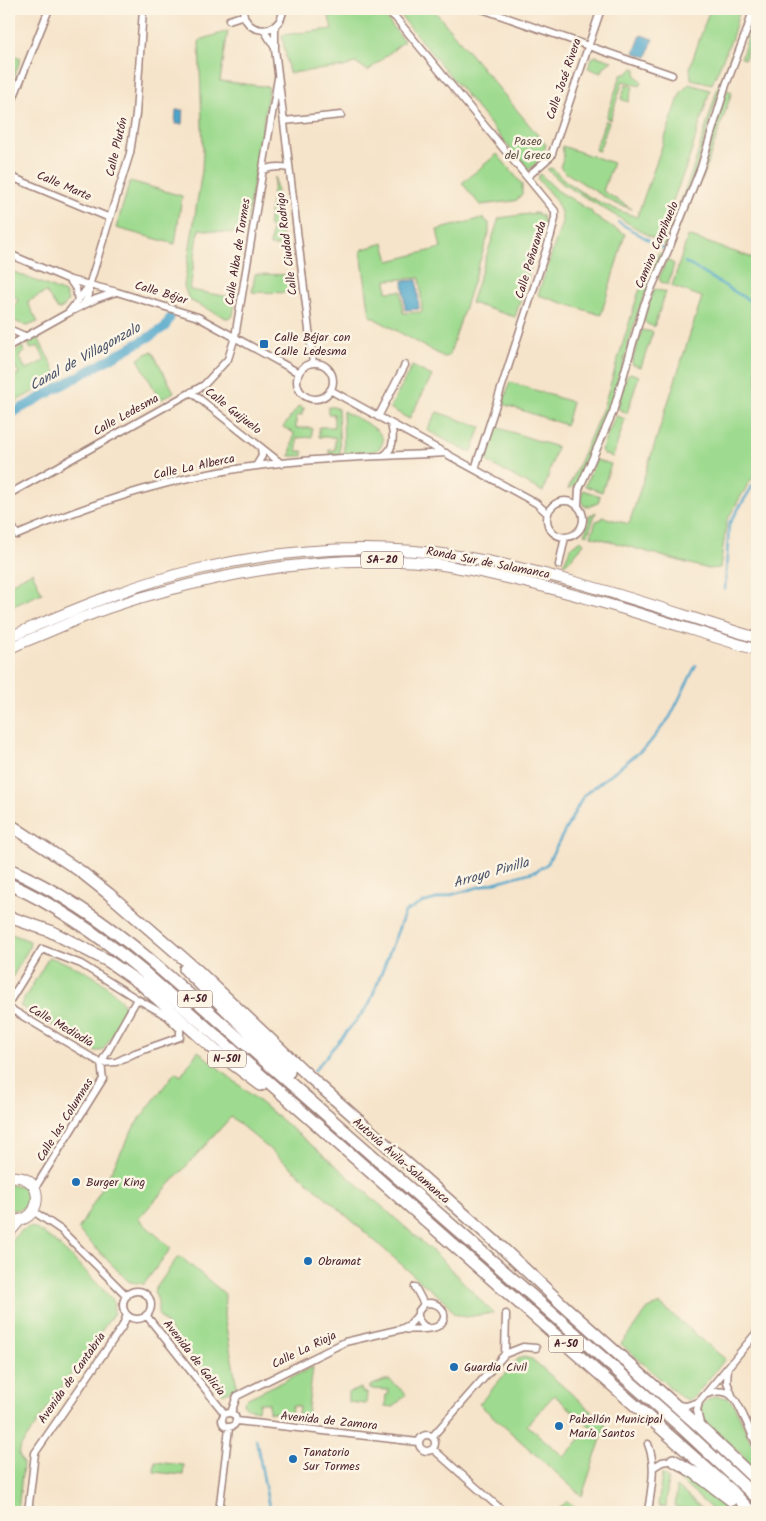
<svg xmlns="http://www.w3.org/2000/svg" width="766" height="1521" font-family="Kalam,sans-serif">
  <rect width="100%" height="100%" fill="#fcf5e5"/>
  <filter id="ink" filterUnits="userSpaceOnUse"><feTurbulence type="fractalNoise" baseFrequency=".02" numOctaves="2"/><feDisplacementMap in="SourceGraphic" scale="10" xChannelSelector="R" yChannelSelector="G"/><feConvolveMatrix kernelMatrix="1 2 1 2 8 2 1 2 1" color-interpolation-filters="sRGB"/></filter>
  <filter id="wash" filterUnits="userSpaceOnUse"><feTurbulence type="fractalNoise" baseFrequency=".0096" numOctaves="4" result="noise"/><feDisplacementMap in="SourceGraphic" scale="20" xChannelSelector="R" yChannelSelector="G"/><feGaussianBlur stdDeviation="1.12" result="paint"/><feColorMatrix in="noise" values="0 0 0 0 0 0 0 0 0 0 0 0 0 0 0 0 0 1.4 0 .05"/><feComposite in="paint" operator="in"/></filter>
  <g filter="url(#wash)">
    <rect width="100%" height="100%" fill="#f6e4ca"/>
    <path fill="#9eda8f" stroke="#747c5d" fill-rule="evenodd" d="M327,9H379L404,41L368,71L360,65L354,63L344,67L289,73L282,35L332,29Z
      M395,9H433L546,145L541,160L528,170Z
      M710,9H740L732,38L712,84L691,79L690,67Z
      M747,9H750L744,29L716,101L697,167L666,246L563,184L547,169L552,168C573,192 607,207 637,217L681,92L689,84L710,90L689,159L659,237L666,240L694,166L717,90L742,27Z
      M757,9V19L745,59L741,58Z
      M228,31L220,81L269,87L245,235L199,229L190,290L236,298L233,316L230,318H226L189,300L184,286L202,170L203,150L199,43L200,40Z
      M9,53L21,58L9,90Z
      M596,56L612,61L605,66L601,73L588,68L592,58Z
      M633,68L636,69V75L642,82L640,86L623,81L610,120L606,118L621,75L628,73Z
      M626,84L633,87L628,102L621,99Z
      M727,90L732,92L702,180L700,179Z
      M605,121L609,122L599,151L595,150Z
      M562,146L613,163L603,191L632,209L614,203L565,172L560,167L564,156Z
      M497,154L522,184V194L517,200L514,201L480,205L462,183Z
      M540,174L558,191L591,211L594,216L625,234L601,315L538,295L562,222C563,205 548,192 538,179Z
      M275,177L283,246H270L272,228L268,226Z
      M130,181L182,196L175,244L116,228Z
      M536,213L542,216L545,224L515,317L471,303L499,218Z
      M483,218L489,223V233L449,356L444,357L370,316L361,252L363,249L384,243L389,261L441,248L437,230ZM420,278L422,312L403,313L401,291L387,292L386,280Z
      M688,236L756,259L757,257V472L747,486L727,520L720,568L708,569L591,536L596,521L602,519L603,517L629,524L702,297L672,286Z
      M658,253L662,255L637,314L610,410L579,482H577L574,486L568,489L603,408L638,294Z
      M667,260L674,264L668,285L661,282L659,278Z
      M9,270L65,293L68,300L64,307L58,310L46,292L27,302L38,322L27,326L9,319L18,299L9,295Z
      M255,274L292,275L294,293L252,292Z
      M654,289L666,292L654,327L647,324L644,321Z
      M642,330L653,332L641,367L633,365L632,362Z
      M38,338L59,378L9,405V378L19,374L12,360L9,361V354L22,347L25,352L19,356L26,370L45,360L38,346L31,349L28,343Z
      M152,351L174,392L160,400L138,359Z
      M412,366L432,376L409,419L390,408Z
      M630,373L639,376L627,413L620,410L618,407L626,377Z
      M510,382L572,402L566,425L503,404Z
      M299,406L304,408V410H302V415L296,416V428H312V437L297,438V451H303V456H290L294,433L283,427Z
      M328,407H334L338,409L340,454H329V450H335V437H319V427H334V414H328Z
      M343,411C355,418 401,435 375,451L344,454Z
      M437,412L481,427L472,451L464,450L427,430Z
      M618,416L625,419L613,457L604,454L601,450L615,417Z
      M496,427L557,447L543,492L489,463L486,460Z
      M596,460L611,464L602,492L585,486Z
      M583,490L600,496L598,503L590,506H584L581,499Z
      M596,512L588,535L584,534L588,524L589,516Z
      M581,540L584,543L579,550L566,564L564,563L571,547Z
      M32,572L42,593L9,608V585Z
      M9,933L30,941L29,948L9,983Z
      M49,957C76,966 96,974 116,995C120,999 125,1004 125,1011C124,1018 107,1044 102,1051H95L20,1006Z
      M198,1051L326,1157L439,1257L493,1313L466,1317L454,1314L445,1301L420,1281L305,1179L231,1117L138,1219L171,1248L144,1284L130,1282L126,1279L78,1230L104,1185L135,1125L175,1072L181,1076Z
      M14,1185L22,1186L28,1195L25,1206L19,1210L9,1209V1186Z
      M30,1227C51,1231 96,1283 113,1300L114,1313L21,1446L19,1455L23,1464L18,1512H9V1245C14,1236 20,1230 30,1227Z
      M177,1258H182L225,1294L224,1316L237,1387L223,1394L158,1314V1301L154,1291Z
      M660,1304L725,1359L694,1397L688,1400L681,1397L621,1344L648,1309Z
      M523,1357L532,1359L606,1424L582,1496L479,1404L518,1359ZM554,1395L591,1427L564,1457L527,1425Z
      M313,1367L307,1416L298,1415L299,1406H292L291,1414L269,1412V1403H259L258,1410C252,1409 245,1409 243,1403L246,1399Z
      M385,1380H390L406,1394L394,1407L385,1406L386,1395L389,1394L388,1390L370,1389V1386Z
      M361,1388L362,1392H367L366,1404L348,1402V1393Z
      M717,1396L728,1398L734,1405L757,1456V1474L742,1455L702,1419C698,1406 705,1399 717,1396Z
      M155,1462L184,1465L183,1475L154,1472Z
      M664,1466C686,1465 722,1497 738,1512H715Z
      M662,1474L668,1479L666,1507L658,1506Z
      M677,1487L705,1511L675,1507Z
      M567,1501L574,1506L572,1512H556Z"/>
    <path fill="#4ca5ca" stroke="#4b627a" d="M641,35L653,39L647,57L634,53Z
      M176,110H183L182,124H175Z
      M417,280L419,309L405,310L403,281Z"/>
    <g fill="none" stroke-linecap="round" stroke-linejoin="round">
      <path stroke="#4ca5ca" stroke-width="2.5" d="M618,222L664,249
        M685,262L757,305
        M725,589L729,524L757,479
        M314,1071L369,1005L405,912L422,903L536,871L547,864L584,795L647,746L670,717L696,665
        M256,1439L270,1512"/>
      <path stroke="#4ca5ca" stroke-width="9" d="M9,415L151,336L165,327L170,318"/>
    </g>
  </g>
  <g filter="url(#ink)">
    <g fill="none" stroke-linecap="round" stroke-linejoin="round">
      <defs>
        <path id="minor" d="M243,9C244,37 282,36 283,9
          M384,9L395,17L555,211V218L551,235L475,469
          M482,9L672,75
          M229,20L244,15
          M275,26V49L313,363
          M264,30L275,48
          M9,109L49,9
          M284,121L341,115
          M263,170C272,166 279,166 289,168
          M9,176L110,218
          M527,177L551,156L601,9
          M9,254L70,280L117,292L198,317L299,373
          M70,280L76,289L78,301
          M83,305L89,295V286
          M68,313L89,286L130,153L136,114L143,9
          M9,329L27,337
          M9,346L68,313L96,299L116,292
          M297 381a18 18 0 1 1 36 0a18 18 0 1 1-36 0Z
          M330,390L536,503L548,514
          M191,392L282,464
          M378,417L405,365
          M383,456C395,449 394,436 391,424
          M256,466L262,456L261,448
          M9,494L204,385L228,359L235,337L278,78
          M547 519a18 18 0 1 1 36 0a18 18 0 1 1-36 0Z
          M578,505L579,489L613,412L644,305L670,246L701,167L726,85L747,30L753,9
          M9,521L17,535C83,507 149,484 219,472C294,458 371,457 446,453
          M559,565L565,537
          M9,1002L42,949L81,964L137,999L101,1063L103,1079L35,1188
          M9,1008L101,1063L116,1062L135,1053L180,1037V1029L167,1016L137,999
          M33,1211L61,1230L127,1296
          M415,1287L424,1304
          M123 1305a14 14 0 1 1 28 0a14 14 0 1 1-28 0Z
          M146,1315L225,1414
          M403,1329C410,1330 432,1330 438,1326C452,1317 440,1299 424,1304L418,1312C417,1321 421,1326 429,1328
          M505,1354L506,1314
          M728,1367L727,1382L732,1395
          M707,1394C730,1386 736,1398 744,1417C749,1427 753,1437 757,1446
          M699,1402L697,1410L700,1424
          M677,1405L686,1406L699,1402L757,1332
          M222 1420a7 7 0 1 1 14 0a7 7 0 1 1-14 0Z
          M231,1413L237,1396L345,1342L401,1329L409,1325L417,1316
          M237,1421L418,1442
          M419 1443a8 8 0 1 1 16 0a8 8 0 1 1-16 0Z
          M432,1437L505,1354L523,1347L536,1348
          M433,1449L504,1512
          M654,1467L662,1462L673,1460
          M28,1512L35,1453L122,1327L127,1315
          M219,1512L229,1428
          M648,1512C651,1489 657,1466 648,1444"/>
        <path id="primary" d="M9,1177C50,1172 42,1229 9,1219
          M9,1233L20,1220"/>
        <path id="trunk" d="M9,637C71,611 133,584 199,569C283,549 372,543 458,556C560,572 658,608 757,638
          M9,649C21,642 35,638 48,632C86,615 125,601 165,591C242,570 320,558 400,561C436,562 472,570 507,578C592,597 674,625 757,650"/>
        <path id="motorway" d="M9,824L80,871L109,894L198,971L312,1079L499,1245L563,1305L701,1428L757,1481
          M9,869C61,892 106,923 150,960L679,1425L757,1498
          M9,884C59,906 104,939 146,974L671,1437L731,1490L751,1512
          M9,917L50,931L108,961L141,984L217,1052L261,1085
          M185,969L289,1072
          M673,1460L695,1473L731,1500"/>
      </defs>
      <use href="#minor" stroke="#a0827a" stroke-width="9"/>
      <use href="#primary" stroke="#a0827a" stroke-width="12"/>
      <use href="#trunk" stroke="#a0827a" stroke-width="12"/>
      <use href="#motorway" stroke="#a0827a" stroke-width="14"/>
      <use href="#minor" stroke="#fff" stroke-width="6"/>
      <use href="#primary" stroke="#fff" stroke-width="10"/>
      <use href="#trunk" stroke="#fff" stroke-width="10"/>
      <use href="#motorway" stroke="#fff" stroke-width="11"/>
    </g>
  </g>
  <g fill="#1f6fb2" stroke="#fcf5e5" stroke-width="2">
    <rect x="259" y="339" width="10" height="10" rx="2.5"/>
    <circle cx="76" cy="1182" r="5"/>
    <circle cx="308" cy="1261" r="5"/>
    <circle cx="454" cy="1367" r="5"/>
    <circle cx="559" cy="1426" r="5"/>
    <circle cx="293" cy="1459" r="5"/>
  </g>
  <g text-anchor="middle" dominant-baseline="central" stroke-width="5" stroke-linejoin="round" paint-order="stroke">
    <g fill="#fcf5e5" stroke="#7f5f63" stroke-width="1">
      <rect x="361" y="551.5" width="42" height="17" rx="4"/>
      <rect x="177.5" y="990.5" width="35" height="17" rx="4"/>
      <rect x="208" y="1050.5" width="38" height="17" rx="4"/>
      <rect x="548.5" y="1335.5" width="35" height="17" rx="4"/>
    </g>
    <g font-size="11" font-weight="bold" fill="#4a1f2b">
      <text x="382" y="560">SA-20</text>
      <text x="195" y="999">A-50</text>
      <text x="227" y="1059">N-501</text>
      <text x="566" y="1344">A-50</text>
    </g>
    <g font-size="12" fill="#4a1f2b" stroke="#fcf5e5">
      <text transform="translate(564 79) rotate(-71)">Calle José Rivera</text>
      <text transform="translate(117 147) rotate(-77)">Calle Plutón</text>
      <text transform="translate(64 186) rotate(23)">Calle Marte</text>
      <text transform="translate(287 244) rotate(-97)">Calle Ciudad Rodrigo</text>
      <text transform="translate(657 245) rotate(-67)">Camino Carpihuelo</text>
      <text transform="translate(238 252) rotate(-81)">Calle Alba de Tormes</text>
      <text transform="translate(531 260) rotate(-73)">Calle Peñaranda</text>
      <text transform="translate(161 293) rotate(17)">Calle Béjar</text>
      <text transform="translate(233 411) rotate(38)">Calle Guijuelo</text>
      <text transform="translate(126 415) rotate(-29)">Calle Ledesma</text>
      <text transform="translate(194 467) rotate(-12)">Calle La Alberca</text>
      <text transform="translate(488 563) rotate(11)">Ronda Sur de Salamanca</text>
      <text transform="translate(61 1026) rotate(30)">Calle Mediodía</text>
      <text transform="translate(65 1120) rotate(-58)">Calle las Columnas</text>
      <text transform="translate(401 1161) rotate(41)">Autovía Ávila-Salamanca</text>
      <text transform="translate(304 1350) rotate(-26)">Calle La Rioja</text>
      <text transform="translate(194 1358) rotate(52)">Avenida de Galicia</text>
      <text transform="translate(72 1378) rotate(-55)">Avenida de Cantabria</text>
      <text transform="translate(329 1421) rotate(6)">Avenida de Zamora</text>
    </g>
    <g font-size="12" fill="#5f4e44" stroke="#fcf5e5">
      <text x="528" y="141">Paseo<tspan x="528" dy="14">del Greco</tspan></text>
    </g>
    <g font-size="12" fill="#4a1f2b" stroke="#fcf5e5" text-anchor="start">
      <text x="274" y="337">Calle Béjar con<tspan x="274" dy="14">Calle Ledesma</tspan></text>
      <text x="86" y="1182">Burger King</text>
      <text x="318" y="1261">Obramat</text>
      <text x="464" y="1367">Guardia Civil</text>
      <text x="569" y="1419">Pabellón Municipal<tspan x="569" dy="14">María Santos</tspan></text>
      <text x="303" y="1452">Tanatorio<tspan x="303" dy="14">Sur Tormes</tspan></text>
    </g>
    <g font-size="14" font-style="italic" fill="#4b556b" stroke="#fcf5e5">
      <text transform="translate(85 357) rotate(-29)">Canal de Villagonzalo</text>
      <text transform="translate(491 873) rotate(-16)">Arroyo Pinilla</text>
    </g>
  </g>
  <rect width="766" height="1521" fill="none" stroke="#fcf5e5" stroke-width="30"/>
</svg>
